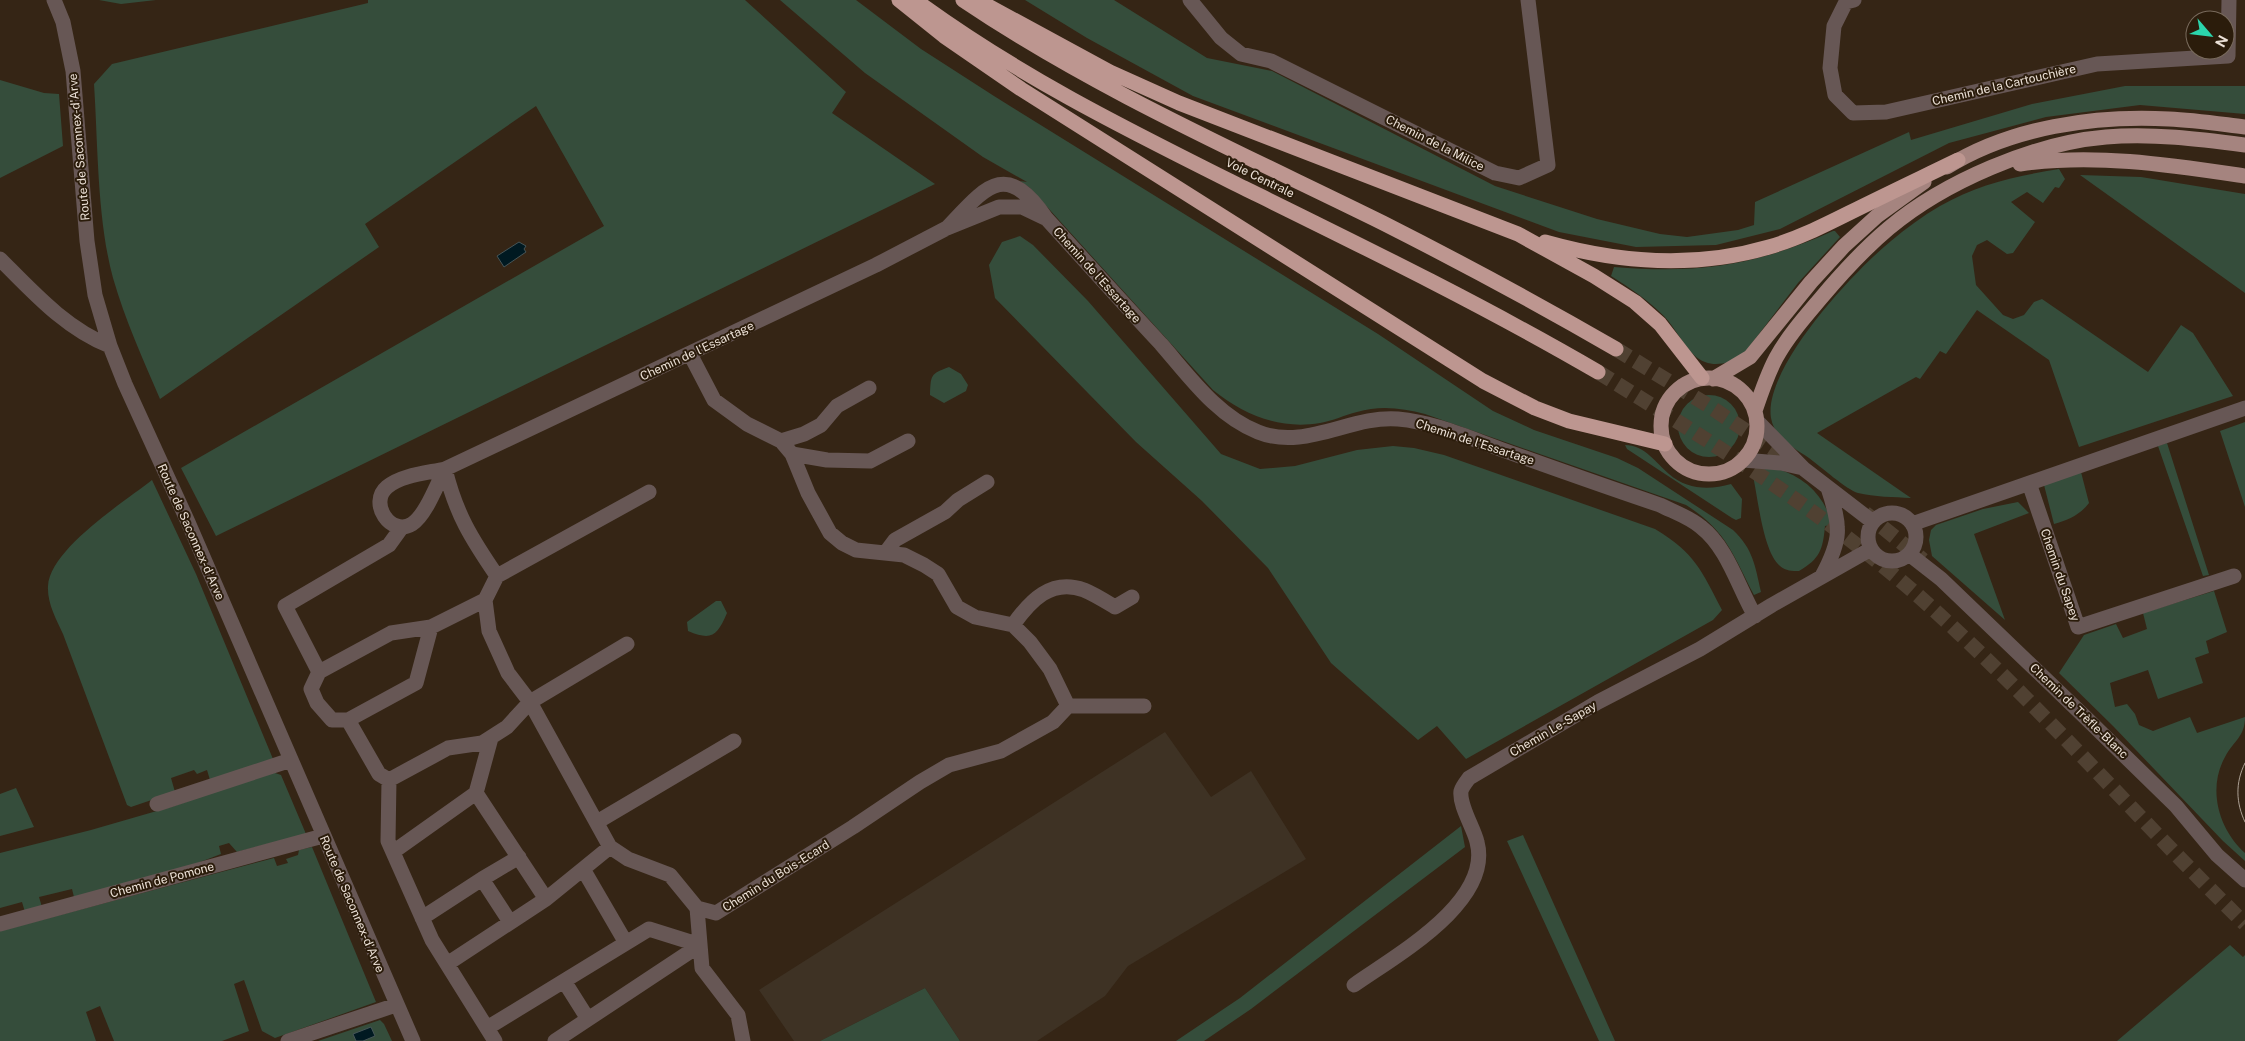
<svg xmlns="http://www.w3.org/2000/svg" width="2245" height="1041" font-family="'Public Sans',sans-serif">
  <rect width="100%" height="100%" fill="#352515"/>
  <path fill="#3e3224" d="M1165,732L1211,797L1251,771L1306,859L1128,966L1105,996L1037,1041H960L925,988L820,1041H794L759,990Z"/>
  <path fill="#354d3b" d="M99,0H156L121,4Z
    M368,0H745L846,92L832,113L935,184L216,536L181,468L604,226L536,106L365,224L379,247L160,399C143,359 125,320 113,278C97,219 98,145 94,84L112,64L368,3Z
    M780,0H856L921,49L994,96L1378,334L1493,411L1534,430L1617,458L1638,468L1733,530C1753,549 1755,565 1761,592L1754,595C1733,555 1727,531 1686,505L1425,414C1402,408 1380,405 1357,412C1344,415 1333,421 1320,423C1280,430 1244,415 1213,390L1030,188L1020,181L1027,182L983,157L865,73Z
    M1025,0H1114L1207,58L1272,71L1495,186L1597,219L1660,234L1687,237L1738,230L1754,225L1755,202L1909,132L1911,140L2032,104L2125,86H2245V114L2140,105L2046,117L1949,143L1780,229L1716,245L1636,247L1559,232L1193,96L1087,38Z
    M0,80L44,93L59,94L63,146L0,178Z
    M2059,169L2065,179L2059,188L2055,187L2043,203L2027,192L2011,202L2035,222L2013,253L2007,254L1987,240L1977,245L1972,256L1976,285L2003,315L2013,319L2024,315L2034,302L2042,299L2148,372L2181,325L2193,333L2233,396L2079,447L2049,360L1977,310L1946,354L1940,351L1920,379L1916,377L1817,433L1911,498C1894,497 1874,497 1858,493C1847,490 1820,466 1809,458C1794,448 1774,437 1771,418C1763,368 1854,271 1891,241C1906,228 1923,216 1940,206C1978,184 2016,176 2059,169Z
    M2080,175L2141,177L2245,194V293Z
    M1833,231H1835L1840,237L1798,283L1742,356C1730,362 1718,367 1705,362C1689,357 1676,328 1664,316C1648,300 1630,288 1611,276L1614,267C1698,274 1755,266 1833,231Z
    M1020,236L1033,245L1088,301L1221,454L1260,469L1295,466L1357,450L1393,446L1414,448L1444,455L1655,529C1696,554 1701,570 1722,610L1713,620L1466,759L1437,726L1418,740L1331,663L1268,568L1202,501L1136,442L995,298L989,265L1002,242Z
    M949,367L961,374L968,385L966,391L944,403L930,395C931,375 930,374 949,367Z
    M1678 426a31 31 0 1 1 62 0a31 31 0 1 1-62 0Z
    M2245,422V507L2220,431Z
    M2167,443L2209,575L2203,576L2158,446Z
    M1625,445C1645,445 1656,463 1669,474C1687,490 1710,490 1731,484L1742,499L1741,518L1736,520L1732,518L1627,449Z
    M1769,467C1801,473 1825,494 1832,525L1825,526C1823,549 1820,559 1799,571C1792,571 1786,571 1780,566C1763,552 1758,498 1753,476L1756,470Z
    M2081,472L2089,503C2080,515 2068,520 2054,524L2044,485Z
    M152,480L196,574L273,759L210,780L207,770L197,774L194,770L171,778L175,792L131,807L127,805L63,634C56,619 47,603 48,586C50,549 124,502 152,480Z
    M2018,502L2029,513L1974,534L2005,620L1932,556L1929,540L1931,530L1936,525L1983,509Z
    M2214,591L2227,632L2206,641L2209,653L2195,658L2203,683L2158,699L2148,670L2110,683L2115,707L2127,704L2135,714L2139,725L2153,731L2190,717L2197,733L2245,717C2245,737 2234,740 2225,757C2207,789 2219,830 2245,853V861L2223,841L2113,726L2059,673L2084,635L2116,624L2123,638L2147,629L2143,613Z
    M716,601H721L727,613C717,636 712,641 688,631L687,622Z
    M272,772L281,775L306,834L237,852L229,843L219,846L221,854L195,864L74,897L72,889L39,897L42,907L25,912L22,902L0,908V853L91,830L174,806Z
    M16,788L34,827L0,836V794Z
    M1461,826L1465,847L1251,1009L1204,1041H1176L1240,998Z
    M1523,835L1615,1041H1599L1507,841Z
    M312,847L376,1002L275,1038L262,1031L244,980L234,984L249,1031L222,1041H114L100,1006L86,1012L96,1041H0V931L274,858L277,866L288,863L286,859L298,855L299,850Z
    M2230,945L2243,957L2245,955V1041H2117Z
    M925,988L960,1041H820Z
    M380,1020L384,1024L392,1041H318Z"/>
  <path fill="#001921" stroke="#465557" d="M519,242L526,246L524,249L526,252L504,267L497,256Z
    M371,1027L375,1036L363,1041H356L353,1034Z"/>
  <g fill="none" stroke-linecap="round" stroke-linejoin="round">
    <path stroke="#504132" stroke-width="15" stroke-dasharray="15 8" stroke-linecap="butt" d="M1616,349L1709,406L1791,461
      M1598,372C1708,440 1818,508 1915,593C2032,696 2134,815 2245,924
      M1865,513L1923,560"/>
    <path stroke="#675755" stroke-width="15" d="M54,0L63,22L73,71L87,241L95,295L110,346L125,384L188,522L413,1041
      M1190,0L1221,38L1241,54L1271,61L1495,173L1519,178L1548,165L1528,0
      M1854,0L1846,2L1834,26L1830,68L1835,95L1853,113L1886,112L2097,64L2228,56L2229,0
      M947,228C986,187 1005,159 1046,218C1084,260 1122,302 1161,344C1189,376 1217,416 1258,432C1305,451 1351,415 1398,419C1433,422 1467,437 1500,449C1553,468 1606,487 1660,505C1674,512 1689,517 1701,527C1728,548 1738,587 1755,616
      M0,259C33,292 66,329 110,346
      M690,354L714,400L747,424L781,441L792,454L808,493L830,533L842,543L856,550L904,555L924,565L938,574L957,607L975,617L1013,625L1030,642L1050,669L1068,706
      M1757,421L1804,469L1873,522
      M781,441L804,434L821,425L837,406L869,388
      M792,454L827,460L870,461L908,441
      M1743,460L1781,463L1803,468
      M445,469C456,514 471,538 497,576L485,600L489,631L508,673L530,702L610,847L628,859L670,875L697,908L716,913L853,827L920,782L949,765L1001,751L1053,722L1068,706H1144
      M445,469C437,484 426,515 412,524C391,537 368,503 387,487C401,475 427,473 445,469L876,265L947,228L999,207H1022L1045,218
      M2029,483L2078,627L2234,576
      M1868 537a24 24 0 1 1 48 0a24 24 0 1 1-48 0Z
      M1912,524L2245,408
      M886,552L895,540L945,512L958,500L987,482
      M1909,554L1941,579L2085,717L2176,806L2217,855L2245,880
      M497,576L649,492
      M1822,576C1842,539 1841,527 1828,488
      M1013,625C1030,601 1051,578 1084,590C1094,594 1105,601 1115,607L1132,597
      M431,627L391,633L319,672L311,689L317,703L332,720H348L416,683L431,627L485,600
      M319,672L285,606L389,545L402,527
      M348,720L379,774L389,780L448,748L482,743L507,727L530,702L627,644
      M491,738L476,793L546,899
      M389,780L388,841L432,940L495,1041
      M157,804L291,760
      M597,822L734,741
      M610,847L583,869L626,943
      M393,852L476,793
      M697,908L702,968L738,1015L743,1041
      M422,918L482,879
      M510,922L482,879L519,857
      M0,924L323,836
      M447,964L546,899L583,869
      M564,981L588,1019
      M1354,985C1395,956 1493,902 1477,842C1474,828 1459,806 1461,791C1462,787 1466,782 1469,778L1598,702L1700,649L1772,605L1871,549
      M487,1028L649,929L700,945
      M288,1041L396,1005
      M555,1041L700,945"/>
    <path stroke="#a5847f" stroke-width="15" d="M2020,164C2095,153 2171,165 2245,176
      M1947,167C2011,127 2095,115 2169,119C2194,120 2220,124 2245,127
      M1661 426a48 48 0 1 1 96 0a48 48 0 1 1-96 0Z
      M1713,379L1750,357L1811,282L1844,246L1877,216L1924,182
      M1755,411C1761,393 1767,375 1776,358C1788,336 1805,317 1821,298C1842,273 1864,249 1889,228C1944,182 2034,143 2106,137C2152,133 2199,139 2245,145"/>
    <path stroke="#bd9690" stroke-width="15" d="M899,0L944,36L1021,89L1483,381L1535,408L1569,421L1665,444
      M915,0C1020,77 1128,130 1244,188C1364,247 1483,305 1598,372
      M963,0C1095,89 1241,153 1383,223C1462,263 1540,305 1616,349
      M977,0L1110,72L1179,103L1518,234L1594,276L1635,302L1660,324L1702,378
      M1545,242C1619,263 1694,269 1769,247C1797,239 1823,226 1849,213C1885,195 1921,178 1958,160"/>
    <path stroke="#aca094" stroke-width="1" d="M2245,763C2235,783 2236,803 2245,822"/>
  </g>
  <g text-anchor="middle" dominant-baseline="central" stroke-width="4" stroke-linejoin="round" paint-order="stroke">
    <g font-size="12" fill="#ebe0d6" stroke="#2b1c0b">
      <text transform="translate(2004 85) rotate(-13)">Chemin de la Cartouchière</text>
      <text transform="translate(1435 143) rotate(27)">Chemin de la Milice</text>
      <text transform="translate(79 147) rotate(-95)">Route de Saconnex-d'Arve</text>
      <text transform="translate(1260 178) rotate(26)">Voie Centrale</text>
      <text transform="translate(1097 275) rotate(48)">Chemin de l'Essartage</text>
      <text transform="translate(697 351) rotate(-25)">Chemin de l'Essartage</text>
      <text transform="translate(1475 442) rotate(18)">Chemin de l'Essartage</text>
      <text transform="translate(191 532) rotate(66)">Route de Saconnex-d'Arve</text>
      <text transform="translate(2060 575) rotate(71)">Chemin du Sapey</text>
      <text transform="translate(2079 711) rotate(44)">Chemin de Trèfle-Blanc</text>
      <text transform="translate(1553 729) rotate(-30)">Chemin Le-Sapay</text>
      <text transform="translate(776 876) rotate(-32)">Chemin du Bois-Ecard</text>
      <text transform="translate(162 880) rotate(-15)">Chemin de Pomone</text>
      <text transform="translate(352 904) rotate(67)">Route de Saconnex-d'Arve</text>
    </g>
  </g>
  <g transform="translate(2210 35) rotate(118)"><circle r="24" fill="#2b1c0b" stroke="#786a5c"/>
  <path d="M0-4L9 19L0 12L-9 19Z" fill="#2bd5ac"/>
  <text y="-8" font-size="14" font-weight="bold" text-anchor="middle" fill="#ebe0d6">N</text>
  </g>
</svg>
